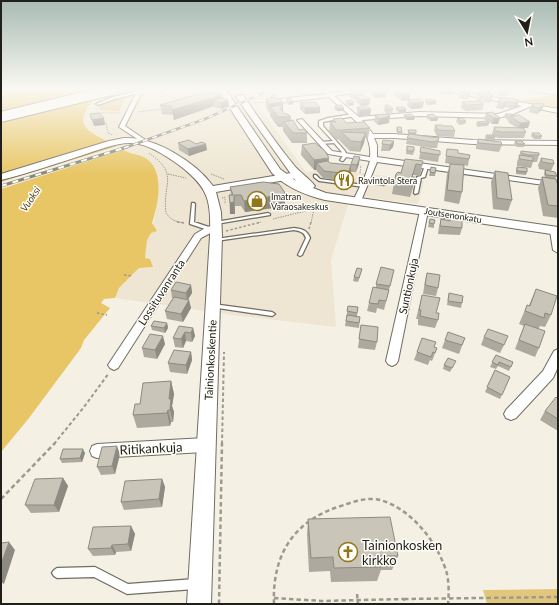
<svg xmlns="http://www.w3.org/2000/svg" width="559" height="605" font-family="Lato,sans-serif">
  <rect width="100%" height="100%" fill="#f4f0e3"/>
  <path fill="#eee6d2" d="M89,90H244L249,95L260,90H279L256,102L306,172L331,169L424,181L418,204L351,195L331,260L336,327L233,315L115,298L119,288L139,268L153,267L150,259L145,258L147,240L151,233L156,211L114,147L92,134L83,124L84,111L91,103Z"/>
  <path fill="#e2c67c" d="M558,94V109L519,101Z
    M127,96L119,111L99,110L100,104Z
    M558,589V604H487L483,590Z"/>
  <path fill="#e8c665" d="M1,90H89L91,103C76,122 84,130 103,139C112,144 120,149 130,153C135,154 143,156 147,159C165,173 158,205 152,223L157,231L151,233L147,240L145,258L150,259L153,267L139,268L119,288L115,298L104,299L101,303L110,308L84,340L81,348L29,418L1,452Z"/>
  <path fill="#f4f0e3" d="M118,146L126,149L1,189V182Z"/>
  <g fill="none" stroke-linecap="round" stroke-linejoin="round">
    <defs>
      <path id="service" d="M142,90L143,92L115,99L98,105L96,104L113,97Z
        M353,114L354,115V116L323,122V126L345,151L347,156L343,161H342L340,160L343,156L341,151L334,143L321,144L319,143L321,142L333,141L319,126V121L328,118Z
        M425,166L428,167L425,177L421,178L418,193L415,194L414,193L417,177L421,176Z
        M314,175H316L320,179L364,185L366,186L364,187L319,181L314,177Z
        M365,181L384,183L386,184L384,185L366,183L364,182Z
        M192,203H194L195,204L194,222L212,228V230H208L190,224V223Z
        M268,213L270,214V215L216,224L214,223L216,222Z
        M294,228C302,229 307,230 310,238L302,255L300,256L298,255L306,238C304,232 300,231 294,230L216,241L214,240L216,239Z
        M213,304L272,312L275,314L272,316L211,307L210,306L211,305Z
        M95,567L128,584L195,579L198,581L200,584L198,587L195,589L127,594L94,577L57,578L54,576L52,573L54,570L57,568Z"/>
      <path id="minor" d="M141,90H147L140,96L125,126L147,141V143L145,144L119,127L135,95Z
        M323,90H329L331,93L353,90H369L334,96L359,117L419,112L498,114L522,106L441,90H453L558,109V113L529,107L513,114L498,118L419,116L362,120L373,134H395L473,140L558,141V145L473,144L395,138H374L377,145V157L558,183V187L377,162L361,201L360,203H354L353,201L365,176L370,161L328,154L297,120L302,119L332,151L370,157C373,128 346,114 329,97L279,103L276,101L279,99L326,94Z
        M527,90H558V93L551,94Z
        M424,208L428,211L398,361L396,364L392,366L388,364L386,361L420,211Z
        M216,225L220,228L201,238L118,368L114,370L110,368L108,365L110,362L195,234L207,227Z
        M555,228L558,229V253L553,250L550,231Z
        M558,349V367L553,378L516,418L511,420L506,418L504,414L506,410L543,371L554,351Z
        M205,438L210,440L212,445L210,450L205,452L97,458L92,456L90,451L92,446L97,444Z"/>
      <path id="tertiary" d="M124,138C154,136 196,162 213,186L297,172L302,175L297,178L216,192L221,212L222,236L211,604H187L210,236C211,200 209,188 179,165C168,157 153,147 139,144C122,140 102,149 86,154C58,163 30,173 1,180V174L109,141Z"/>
      <path id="secondary" d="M218,90H226L280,169L296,181L236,97L240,95H243C259,118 275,142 293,164C299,172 309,178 315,186L313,188L326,193L558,227V235L325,200C305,195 287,188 272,173Z"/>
    </defs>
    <use href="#service" stroke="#716d62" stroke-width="2.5"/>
    <use href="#minor" stroke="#716d62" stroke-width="2"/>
    <use href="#tertiary" stroke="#716d62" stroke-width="2"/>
    <use href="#secondary" stroke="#716d62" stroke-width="2"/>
    <path stroke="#9c998f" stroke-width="1" stroke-dasharray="1.5 1" stroke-linecap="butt" d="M249,90L257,92
      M158,91L180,101
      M151,93L157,91
      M255,103L267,102
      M138,112L162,109
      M98,113H120
      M103,120L106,123L108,133L113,135
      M149,153C180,175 162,183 166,213C171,220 176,222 184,223
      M360,173L361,165
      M168,174L186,178
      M211,174L224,179
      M283,193L301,198
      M222,198L225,197V204
      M273,219L314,209L323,205
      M258,223L261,222
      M311,223L314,209"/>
    <path stroke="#9c998f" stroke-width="1.5" stroke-dasharray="2.5 2" stroke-linecap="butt" d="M177,222L186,223
      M309,229L311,222
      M226,231L261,222
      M124,275L132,276
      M97,313L107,315"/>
    <path stroke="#9c998f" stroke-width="2" stroke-dasharray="3.5 2.5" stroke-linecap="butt" d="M54,444L84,407L109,373
      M222,444L224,352"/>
    <path stroke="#9c998f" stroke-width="2.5" stroke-dasharray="4.5 3" stroke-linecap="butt" d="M1,499L55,443
      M357,594L358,604
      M274,598L322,601L404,599L405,604
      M404,599L558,597
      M219,604L222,443
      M274,604C272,553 295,519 344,505C355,501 369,497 380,500C411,508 439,544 447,574C449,583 449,594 448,604"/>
    <use href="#service" fill="#fff" fill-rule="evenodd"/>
    <use href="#minor" fill="#fff" fill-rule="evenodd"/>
    <use href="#tertiary" fill="#fff" fill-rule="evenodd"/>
    <use href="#secondary" fill="#fff" fill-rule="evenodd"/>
    <defs>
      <path id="rail-far1" d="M124,148L205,119L270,90"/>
      <path id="rail" d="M1,186L127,147"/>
    </defs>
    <use href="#rail-far1" stroke="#8a877e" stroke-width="2.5"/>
    <use href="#rail" stroke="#8a877e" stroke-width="3"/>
    <use href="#rail-far1" stroke="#fffdf8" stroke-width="1.5" stroke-dasharray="5" stroke-linecap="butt"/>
    <use href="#rail" stroke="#fffdf8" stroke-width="2" stroke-dasharray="6" stroke-linecap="butt"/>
    <defs>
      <path id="trunk-bridge" d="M1,117L112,90"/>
    </defs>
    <use href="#trunk-bridge" stroke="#716d62" stroke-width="12" stroke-linecap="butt"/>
    <use href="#trunk-bridge" stroke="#fff" stroke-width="10"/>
  </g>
  <path fill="#ada99e" d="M350,90L363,94V95L370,99L369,105L361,106L355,101V100L349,96Z
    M373,90L387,91L386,97L375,98L372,96Z
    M395,90H404L410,94L409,100L424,102L422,108L411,109L407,106L408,100L402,101L394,95Z
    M438,90H453V93L450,95L438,93Z
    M462,90H471L470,96L467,99L458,98L460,92Z
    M481,90H492L490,94L493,95L491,101L489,103L479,101L484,104L482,110L466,111L461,108L462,102L478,101H476L478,95L480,93Z
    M502,90L509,94L507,96L498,95L499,92Z
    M271,95L283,102V112L285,114L291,117V120L299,130L307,133V143H292L283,131V127H278L270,116V113L266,108V99L271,97Z
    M222,99L228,100L229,106L222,109L214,107V106L174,120L173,115L162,114L160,105Z
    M286,99L293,102V104L289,105L286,102Z
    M499,99L519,100L517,106L513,109L505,107L502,109L496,108Z
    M425,100L436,104L428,105L425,103Z
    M346,101L354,102V105L349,106L346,104Z
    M300,103L320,107V113L305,114L300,109Z
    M544,104L542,110L537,114L529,112L531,106Z
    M385,105L393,109L392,115H388L389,123L378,125L374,121L375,115L387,114L384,111Z
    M335,106L344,108L343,111H337L334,109Z
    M357,107L371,109L370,115L359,116L357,114Z
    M396,107L406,109V112L399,113L396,110Z
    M486,113L500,118L498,124H492L484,119Z
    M558,113V117H556L557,114Z
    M505,114H512L528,128H523L526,132L524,138H499L495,137L494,141L502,145L499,152L476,149V146L478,139L487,140L485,138L486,135L494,136L492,134L494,127L517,128L508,122V120L504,117Z
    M404,115L415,117L414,120H407L403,118Z
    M427,115L438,118L437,121H431L426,118Z
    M333,119L346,123L370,128L368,138H365L364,143L360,152L350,151L340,141V140L336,139L329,132L330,122H333Z
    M457,119L466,121L465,124L460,125L456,122Z
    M477,122L489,123L488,126L478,127L476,125Z
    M435,125L443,126L455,131L454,137L437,136L434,131Z
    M397,127L402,132V135H398L396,130Z
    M408,130L416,133V135L439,138L437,148H431L406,144L408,136Z
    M532,133L542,136L541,139H534L531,136Z
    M394,141L393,147L389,151H381L382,144Z
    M515,141L525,144L524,147H517L514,144Z
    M178,143L207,150L189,156L179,150Z
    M302,145L328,161L330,163L351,165V164H359L356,172H351L348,181L323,178L316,170H314L301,155Z
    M407,146L414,151L413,155L406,154Z
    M421,147L440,151L438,162L419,159Z
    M447,149L469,159L468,166L464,165L462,192L459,204L444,201L447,174L450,164L445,163Z
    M521,151L539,155L537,162H533L531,168L517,166V162Z
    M541,158L554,164L551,171L539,169L538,165Z
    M405,159L423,161L420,176L413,175V188L410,197L392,194L394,183L401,173Z
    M431,167L436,168L435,176H429Z
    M517,167L527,172L526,175L516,174V170Z
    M545,170L557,176L555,179L558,186V218L543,216L538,188L542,177H545L544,174Z
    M495,171L512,200L508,211L493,209L491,182Z
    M230,187L285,204L280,207L245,212L241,206H235V214H230L229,195H231Z
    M450,218L462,228L460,235L438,234L439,227L441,219L450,221Z
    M430,219L434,224V228L428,227Z
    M362,269L361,273L358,282L353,281L354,277Z
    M394,270L384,310L377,308L376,313L367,311L369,303L376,287V284Z
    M427,273L438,288L436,296L423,294L425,281Z
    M191,285L192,293L188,299L191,308L183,322L167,319L165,311L173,298H172L171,290Z
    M536,289L551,315L545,327L540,326L538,329L539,348L535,357L515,349L524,326L519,324L527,305H529Z
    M449,293L462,303L461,308L447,305L448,298Z
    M422,295L436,313L438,320L435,328L418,325V319H416Z
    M348,306L358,307L357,316L360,317L359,328L345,326Z
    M167,323L168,328L165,333L152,330L151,326Z
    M361,325L377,342L375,350L358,348Z
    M193,328L195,336L192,342L186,341L183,348L175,347L173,338Z
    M484,337L504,345L500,353L481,345Z
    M465,338L459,354L442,348L445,340Z
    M165,344L157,359L144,357L142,348Z
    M437,348L432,361L430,360L428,365L414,360L417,352Z
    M191,352L192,360L187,374L170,372L168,363Z
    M496,355L513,362L509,371L498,366L496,369L490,367Z
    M444,365H454L450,372L443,369Z
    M495,370L510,377L500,399L485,392Z
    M171,381L174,394L172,406L174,412L173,422H171L170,426L137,428L133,415L140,404Z
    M558,399V431L540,420L545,411Z
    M85,453L82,462L62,463L60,459Z
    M120,454L115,474L101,475L97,467Z
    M63,478L68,486L59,512L31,513L25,505Z
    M162,479L165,487L162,507L124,510L121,502Z
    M308,519L398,556L392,570H381L377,581L331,582L330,571L309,572L307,534Z
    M131,526L135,534L131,551L116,552L115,555L93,556L88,549Z"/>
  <path fill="#8d8a81" d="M451,90H453V93L450,95Z
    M387,91L386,97L375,98L376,93Z
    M471,91L470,96L467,99L468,93Z
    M410,94L409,100L402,101L403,95Z
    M222,95V103L228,100L229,106L222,109L221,103L214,101V106L174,120L172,110Z
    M493,95L491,101L489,103L491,97Z
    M370,99L369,105L361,106V100Z
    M519,100L517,106L513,109L515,103Z
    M436,101V104L428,105L429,102Z
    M507,101L505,107L502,109L504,103Z
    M283,102V117L270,107V113L269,104Z
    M289,102H293V104L289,105Z
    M354,102V105L349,106V103Z
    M424,102L422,108L411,109L412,103Z
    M544,104L542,110L537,114L539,108Z
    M320,107V113L305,114V108Z
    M337,108H344L343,111H337Z
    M371,109L370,115L359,116L360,110Z
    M406,109V112L399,113V110Z
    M390,116L389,123L378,125L379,119Z
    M407,117H415L414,120H407Z
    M104,118L105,125L94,126L92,120Z
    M431,118H438L437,121H431Z
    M494,118H500L498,124H492Z
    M530,122L528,128L518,129L520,123Z
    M366,133L364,143L360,152L361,142Z
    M394,141L393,147L389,151L390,145Z
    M206,144L207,150L189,156L188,149Z
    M360,157L359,164L356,172L357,165Z
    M329,158L328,168L317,163L316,170H314V160Z
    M351,165V172L348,181V174Z
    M285,193V204L280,207L245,212L244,201Z
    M234,195L235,214H230V203Z
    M191,285L192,293L187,301L186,293Z
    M189,300L191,308L183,322L181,314Z
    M167,323L168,328L165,333L164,328Z
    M193,328L195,336L192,342L191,333Z
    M185,332L186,341L183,348L181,339Z
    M163,336L165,344L157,359L155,350Z
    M191,352L192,360L187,374L186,365Z
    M171,381L174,394L172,406L174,412L173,422L170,410L169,399Z
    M168,410L171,422L170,426L167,413Z
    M117,446L120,454L115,474L112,466Z
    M83,449L85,453L82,462L80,458Z
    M63,478L68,486L59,512L54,505Z
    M162,479L165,487L162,507L159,499Z
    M131,526L135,534L131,551L128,544Z
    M9,542L15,550L4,584L1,582V564Z
    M112,545L116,552L115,555L111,548Z"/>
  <path fill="#c9c5b8" stroke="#8d8a81" d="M350,90H358L363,94L355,95Z
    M373,90H385L387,91L376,93Z
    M396,90H404L410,94L403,95Z
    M462,90H468L471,91L468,93L460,92Z
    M480,90H491L490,92Z
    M501,90H502L510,91L508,93L499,92Z
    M205,92L222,95L172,110L171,106L160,105Z
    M480,93L493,95L491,97L478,95Z
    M271,95H274L276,99H280L283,102L269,104L266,99L273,97Z
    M363,95L370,99L361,100L355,96Z
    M502,97L519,100L515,103L507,101L504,103L498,102L501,100L499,99Z
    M221,98L228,100L221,103L214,101Z
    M286,99H291L293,102H289Z
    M420,99L424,102L412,103L408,100Z
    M432,99L436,101L429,102L425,100Z
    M352,100L354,102L349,103L346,101Z
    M479,101L484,104L467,105L462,102Z
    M315,102L320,107L305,108L300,103Z
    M536,103L544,104L539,108L531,106Z
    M280,105L283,108H280L285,114H288L291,117H278L270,107Z
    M341,105L344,108H337L335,106Z
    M385,105H389L393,109H389Z
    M357,107H368L371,109L360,110Z
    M396,107H404L406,109L399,110Z
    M492,112L500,118H494L486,113Z
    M99,113L104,118L92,120L90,114Z
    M387,114L390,116L379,119L375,115Z
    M411,114L415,117H407L404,115Z
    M433,114L438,118H431L427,115Z
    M505,114H512L515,116H510L509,117Z
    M519,115L530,122L520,123L510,116Z
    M342,118L346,123L364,122L370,128L343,130H336L330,122H336L333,119Z
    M462,118L466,121H461L457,119Z
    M293,120L299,130L304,129L307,133H293L284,122Z
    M487,121L489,123L479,124L477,122Z
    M435,125H442L443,126H452L455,131L438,130Z
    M397,127H401L402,132H398Z
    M494,127L523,128L526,132H501L496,131Z
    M408,130H416V133H409Z
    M341,132L366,133L361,142L351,141Z
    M532,133H539L542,136H535Z
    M409,134L439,138L438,141L432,142L407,138Z
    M486,135H493L495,137H488Z
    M478,139L501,142L502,145L478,143Z
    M189,140L196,144L202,142L206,144L188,149L178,143Z
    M383,140L394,141L390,145L382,144Z
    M515,141H522L525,144H518Z
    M315,143L325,151L329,158L314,160L302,145Z
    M407,146L414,147V151H407Z
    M421,147L440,151V155L420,152Z
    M447,149L458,150V153L470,155L469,159L446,156Z
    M521,151L539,153V155H528L521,153Z
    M519,155L533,157V161L520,159Z
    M354,156L360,157L357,165L351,164Z
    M541,158L553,160L554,164L542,162Z
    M405,159L423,161L422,165L416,164L412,177H415L412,186L394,183L396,174L398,172L401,173Z
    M328,161L330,163L351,165L348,174L324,171L317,163Z
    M450,164L464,165L462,192L447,190Z
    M431,167L436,168L435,173L430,172Z
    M517,167L527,168V172L517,171Z
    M545,170L555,172L557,176L546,175Z
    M495,171L508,173L512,200L497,198Z
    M542,177L556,179L558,186V206L548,205Z
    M263,182L279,184L285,193L280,195L244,201L241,195H234V202L230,203L229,195H233L230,187Z
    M450,218L462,220V228L440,226L441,219L450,221Z
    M430,219L435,220L434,224L429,223Z
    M381,267L394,270L390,286L376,284Z
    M357,268L362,269L359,278L354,277Z
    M427,273L440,275L438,288L425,285Z
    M176,282L191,285L186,293L171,290Z
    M373,287L389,290L386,301L379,300L378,304L369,303Z
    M536,289L557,296L551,315L545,313L544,318L525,311L527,305L530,306Z
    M449,293L463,296L462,303L448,301Z
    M422,295L440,298L436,313H439L438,320L420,316L421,310H419Z
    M174,297L189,300L181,314L165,311Z
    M348,306L358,307L357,313L347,311Z
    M347,315L360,317L359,323L346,321Z
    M154,321L167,323L164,328L151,326Z
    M525,324L545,331L539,348L519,340Z
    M361,325L378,327L377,342L359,339Z
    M179,326L193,328L191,333L185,332L181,339L173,338Z
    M488,329L508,336L504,345L484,337Z
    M448,332L465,338L462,345L445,340Z
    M150,334L163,336L155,350L142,348Z
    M422,338L436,342L434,347L437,348L435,353L433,352L431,357L417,352Z
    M174,350L191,352L186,365L168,363Z
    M496,355L513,362L511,367L499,362L498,365L492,362Z
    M448,358L456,361L452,368L444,365Z
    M495,370L510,377L502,395L487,387Z
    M171,381L169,399H171L170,410H168L167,413L133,415L135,404H140L143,383Z
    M556,397L558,399V419L545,411Z
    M117,446L112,466L97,467L102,447Z
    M63,449H83L80,458L60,459Z
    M63,478L54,505H25L35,479Z
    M162,479L159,499L121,502L125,481Z
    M390,517L398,556H380L382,567L334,568L333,557L311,558L308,519Z
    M131,526L128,544L112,545L111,548L88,549L93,527Z
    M9,542L1,564V543Z"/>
  <linearGradient id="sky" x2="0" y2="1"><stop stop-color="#a8bbb4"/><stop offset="0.51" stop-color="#faf8f2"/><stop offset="1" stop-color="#faf8f2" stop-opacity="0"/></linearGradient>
  <rect width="559" height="175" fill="url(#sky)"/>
  <defs>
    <symbol id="restaurant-ring" viewBox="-11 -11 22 22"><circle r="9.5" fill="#fffdf8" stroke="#92761c" stroke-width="1.5"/><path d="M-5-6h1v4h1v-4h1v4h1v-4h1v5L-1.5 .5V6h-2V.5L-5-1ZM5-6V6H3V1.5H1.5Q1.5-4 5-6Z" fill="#92761c"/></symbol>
    <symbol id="shop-ring" viewBox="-11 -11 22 22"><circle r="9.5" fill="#fffdf8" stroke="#92761c" stroke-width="1.5"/><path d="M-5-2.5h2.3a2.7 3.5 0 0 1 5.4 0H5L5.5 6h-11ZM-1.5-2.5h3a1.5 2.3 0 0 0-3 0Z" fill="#92761c"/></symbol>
    <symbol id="church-ring" viewBox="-11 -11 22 22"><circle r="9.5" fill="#fffdf8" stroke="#92761c" stroke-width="1.5"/><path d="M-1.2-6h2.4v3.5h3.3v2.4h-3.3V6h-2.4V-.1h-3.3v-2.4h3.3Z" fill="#92761c"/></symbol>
  </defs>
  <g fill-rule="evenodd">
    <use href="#restaurant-ring" x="333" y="169" width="22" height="22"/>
    <use href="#shop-ring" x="246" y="190" width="22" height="22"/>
    <use href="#church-ring" x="337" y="541" width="22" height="22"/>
  </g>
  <g text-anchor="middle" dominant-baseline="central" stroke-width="3" stroke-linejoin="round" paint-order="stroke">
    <g font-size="9" fill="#211f1a" stroke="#fffdf8" text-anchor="start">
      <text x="358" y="180">Ravintola Stera</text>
      <text x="271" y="196">Imatran<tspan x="271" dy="10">Varaosakeskus</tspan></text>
    </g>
    <g font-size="9" fill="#211f1a" stroke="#fffdf8">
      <text transform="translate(453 215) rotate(9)">Joutsenonkatu</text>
    </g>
    <g font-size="10" font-style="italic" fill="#514219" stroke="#fffdf8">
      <text transform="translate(30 199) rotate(-56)">Vuoksi</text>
    </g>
    <g font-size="11" fill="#211f1a" stroke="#fffdf8">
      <text transform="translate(408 286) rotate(-78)">Suntionkuja</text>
      <text transform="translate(161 292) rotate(-57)">Lossituvanranta</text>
      <text transform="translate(210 360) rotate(-87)">Tainionkoskentie</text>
    </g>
    <g font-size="13" fill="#211f1a" stroke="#fffdf8">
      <text transform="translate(151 448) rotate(-3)">Ritikankuja</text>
    </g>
    <g font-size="13" fill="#211f1a" stroke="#fffdf8" text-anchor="start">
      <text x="362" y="545">Tainionkosken<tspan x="362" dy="15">kirkko</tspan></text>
    </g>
  </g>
  <rect width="559" height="605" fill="none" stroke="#211f1a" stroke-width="4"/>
  <g transform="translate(527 32) rotate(170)" stroke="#fffdf8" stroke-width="3" paint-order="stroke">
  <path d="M0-3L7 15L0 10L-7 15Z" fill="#211f1a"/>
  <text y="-6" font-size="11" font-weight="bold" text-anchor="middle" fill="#211f1a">N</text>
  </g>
</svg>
